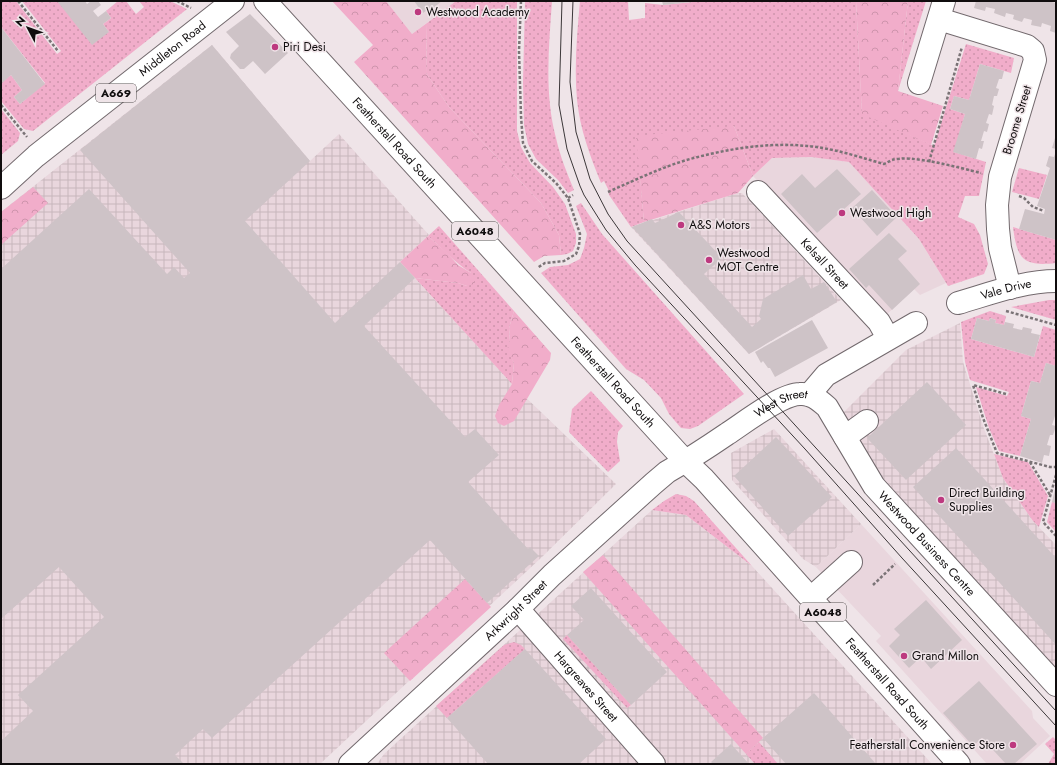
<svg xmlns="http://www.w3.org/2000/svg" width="1057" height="765" font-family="Jost,sans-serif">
  <defs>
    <pattern id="industrial-grid" width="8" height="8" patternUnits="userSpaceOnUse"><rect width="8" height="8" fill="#e9d6dd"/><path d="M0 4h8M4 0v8" fill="none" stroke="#c7b6bc"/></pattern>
    <pattern id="grass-dots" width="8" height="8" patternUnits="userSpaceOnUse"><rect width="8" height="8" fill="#f1adca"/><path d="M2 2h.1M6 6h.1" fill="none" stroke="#ce94ac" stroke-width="1.8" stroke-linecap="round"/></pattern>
    <pattern id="forest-crowns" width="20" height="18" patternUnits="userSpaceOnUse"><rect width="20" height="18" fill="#f1adca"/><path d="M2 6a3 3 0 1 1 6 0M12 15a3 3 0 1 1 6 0" fill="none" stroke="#ce94ac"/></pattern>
  </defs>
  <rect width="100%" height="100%" fill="#efe4e8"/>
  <path fill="#e9d6dd" d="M386,1H456L412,34Z
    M811,157L849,162L919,239L946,283L920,295L914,289L884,317L753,176L772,158Z
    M861,524L1032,711L1033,718L1050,736L1020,764H987L876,641L881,636L816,567Z"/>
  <path fill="url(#industrial-grid)" d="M212,45L310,161L339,134L429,235L400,262L518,390L616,484L542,557L320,764H1V212Z
    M738,193H742L841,300L749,354L631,227Z
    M960,323L963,362L983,426L1003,478L1033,521L1056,545V699L977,584L879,475L841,415L906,350Z
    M774,429L861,524L816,567L803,559L732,480L731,453Z
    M652,510L686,515L752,566L932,764H377L384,754Z"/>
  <path fill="url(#grass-dots)" d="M1,1H16L57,54L61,51L22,1H57L109,32L103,24L111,18L106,11L118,1H126L136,14L144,7L139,1H170L187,9L33,131L24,129L1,101V81L2,82L11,75L22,90L14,97L20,104L45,83L1,27Z
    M456,1H517V131L521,147L530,163L553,187L565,204L576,234V243L573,251L567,254L561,255L559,235L541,203L449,107L426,73L427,23Z
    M525,1H552C549,46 544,93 556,138C560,156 567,173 574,190L568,193L558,180L536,159L528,144L524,125L523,82Z
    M580,1H628L629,20L645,18V3L663,5L692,2V1H856L862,113L934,146L966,44L1014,58L1011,73L980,64L969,100L954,96L950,109L965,114L954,152L986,162L979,196H965L958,217L974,224L980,235L988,264L984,274L948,286L919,239L849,162L811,157L772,158L753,176L734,126L640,176L644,222L631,227L609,195L608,189L604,181L601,183C590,156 580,129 577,100C574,67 577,34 580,1Z
    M908,1H926L898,91Z
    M1,109L20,133L18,141L1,155Z
    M1019,168L1047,175L1039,199L1012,192Z
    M581,203L602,234L744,394L698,426L690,429L681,428L669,414L661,398L644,380L626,369L541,273L550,267L568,265L580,259L584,248L587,234L576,206Z
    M439,226L514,311L509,328L510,341L508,350L514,363L512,384L415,278L458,283L467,286L471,273C455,263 443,249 428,236Z
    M1013,227L1056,240V263C1022,267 1017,258 1013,227Z
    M1049,300H1056V320L1011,307Z
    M990,311L1006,316L1004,325L995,323L996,320L990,318L989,321L977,318L971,339L1034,357L1043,326L1056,330V366L1046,363L1040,383L1031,381L1021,416L1031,419L1020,456L999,451L989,428L976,387L1007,396L1009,392L970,380L965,362L961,322Z
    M591,391L623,426L618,432L617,442L620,461L608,472L569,432L572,409Z
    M994,454L1028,462L1048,496L1039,527L1033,521L1003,478Z
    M676,494L686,496L694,501L752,566L686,515L652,510L664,501Z
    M1052,502L1056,503V532L1047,522Z
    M567,635L631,705L627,708L563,639Z
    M514,642L521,645L525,649L447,718L436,706L504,645Z
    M1053,737L1056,740V764H1048L1054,754L1045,744Z
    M759,742L778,764H755L746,754Z"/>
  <path fill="url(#forest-crowns)" d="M332,1H386L412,34L427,23L426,73L449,107L541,203L559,235L561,255L544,256L534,262L354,62L373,45Z
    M856,1H908L898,91L943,106L931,145L862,114Z
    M734,126L753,176L738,193L644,222L636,136Z
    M33,187L48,203L1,245V212Z
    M428,236L447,253L458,265L471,273L474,281V284L467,286L458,283L415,278L400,262Z
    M514,311L551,353L550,360L514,421L504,426L498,423L495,416L499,405L512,384L514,363L507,350L510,340L509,328Z
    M603,555L763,738L746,754L583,572Z
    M465,579L491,607L410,681L384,653Z"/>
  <path fill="#cec3c7" d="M57,1H85L87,4L91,1H98L101,5L93,11L98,17L106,11L111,18L103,24L109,32L92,45Z
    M414,1H442L433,8L432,6L423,13Z
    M662,1H693V2L663,5Z
    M976,1H1048L1056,3V33L1050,31L1051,26L1042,23L1041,27L1031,25L1032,20L1024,18L1022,22L1013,19L1014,15L1006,13L1005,17L994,13L995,9L986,7L985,11L974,8Z
    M250,14L288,53L265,74L253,61L244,69H240L230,58L231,54L239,46L226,32Z
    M1,27L45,84L20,104L14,97L22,90L11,75L2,83L1,81Z
    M212,45L310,161L245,221L335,323L400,262L415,278L364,326L465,437L475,429L499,455L468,482L528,549L530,547L539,556L487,603L430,540L212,738L203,729L175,755L184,764H1V741L33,711L18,695L104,617L59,567L1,619V269L89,189L167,274L174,267L184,278L190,273L80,150Z
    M980,64L1004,71L1002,79H999L996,88L999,89L997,96H994L992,105L994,106L992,115L989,114L986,123L989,124L987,132L984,131L981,141H984L982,149L979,148L976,159L953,152L965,114L950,109L954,96L969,100Z
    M1055,138H1056V149L1052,148Z
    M1056,151V211L1055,216L1056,217V240L1019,229L1025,209L1044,214L1045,209L1037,206L1050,168L1046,166L1049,156L1054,157Z
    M837,169L861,194L817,233L781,194L802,174L815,188Z
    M872,190L897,217L877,236L852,208Z
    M679,212L722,258L704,274L752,327L761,319L759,316L763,299L803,275L811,289L824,282L837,302L749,354L632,227L652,219L655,223Z
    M889,233L907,251L898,259L920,284L892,310L869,285L866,288L849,269Z
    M977,318L989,321L990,318L996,320L995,323L1004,325L1005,322L1014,324L1013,328L1022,330L1023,327L1032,329L1031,333L1040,335L1034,357L971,339Z
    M812,320L828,348L775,377L770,368H768L763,361L761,363L755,352Z
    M1046,363L1056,366V416H1055L1052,425L1056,426L1053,435H1050L1047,445L1051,446L1049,456L1044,455L1042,463L1020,456L1031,419L1021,416L1031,381L1040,383Z
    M927,382L966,425L906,480L867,438Z
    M776,437L832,497L788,536L734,476Z
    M956,448L1056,558V645L913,487Z
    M1055,489H1056V503L1052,502Z
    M591,588L667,672L631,705L567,635L584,620L571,606Z
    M926,600L962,640L931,669L921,657L909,668L889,646L900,635L894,629Z
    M525,649L606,739L579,764H488L447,718Z
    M979,681L1037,744L1014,764H1006L982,738L973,746L943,713Z
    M814,693L830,711L876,764H786L763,738Z
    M731,744L749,764H713L711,762Z"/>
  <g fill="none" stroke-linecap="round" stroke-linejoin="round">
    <defs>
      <g id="minor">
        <path d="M939,19L1027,46L1033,51L1035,60L1000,177L997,205L998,229L1000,248L1010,288"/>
        <path d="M919,83L944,1"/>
        <path id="s1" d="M758,192L879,322L888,338"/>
        <path id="s2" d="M958,303C989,294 1023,281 1056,281"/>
        <path d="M809,395L826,375L916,323"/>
        <path d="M845,437L867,421"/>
        <path d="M811,598L851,562"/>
        <path id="s3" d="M518,609L654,764"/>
        <path id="s4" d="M350,764L518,609L552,575L654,483L667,472C688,460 708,447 727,434C744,423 781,394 800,394C811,393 819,400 827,407L874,486L1056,685"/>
      </g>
      <g id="major">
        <path id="s5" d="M265,1L685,461L704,479L959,764"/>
        <path id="s6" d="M1,188L36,156L233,1"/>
      </g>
    </defs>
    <use href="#minor" stroke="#72696d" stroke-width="24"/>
    <use href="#major" stroke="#72696d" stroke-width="24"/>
    <path stroke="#7a7376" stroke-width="2.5" stroke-dasharray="3 2" stroke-linecap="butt" d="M18,1L58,51
      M177,1L191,8
      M521,1L519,51L521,116L523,143L532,161L556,183L568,198L580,234L579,246L576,254L564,261L545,263L537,268
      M1,105L27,137
      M929,162L962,47
      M608,192C635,180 662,167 690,159C727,149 768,142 807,146C833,148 859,157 884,164C887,163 889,161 892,160C911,154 960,168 981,173
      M1019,196L1024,198L1033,207L1044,211
      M568,198L573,195
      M1055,214H1056
      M1006,311L1056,325
      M1006,394L973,385L983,418L997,453L1050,467H1055
      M1030,462L1050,495
      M1056,475L1043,522L1056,536
      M873,585L895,564"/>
    <use href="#minor" stroke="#fff" stroke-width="22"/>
    <use href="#major" stroke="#fff" stroke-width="22"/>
    <path stroke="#3c3739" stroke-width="1" d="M562,1L559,105L567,149L580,186L584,195L606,230L635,265L805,449L902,558L1056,726
      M573,1L570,82L576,132L590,179L608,214L627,241L1056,711"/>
  </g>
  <g fill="#bd397f" stroke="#efe4e8" stroke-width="1.5">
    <circle cx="418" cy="12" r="4"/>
    <circle cx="275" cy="47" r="4"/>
    <circle cx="842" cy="213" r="4"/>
    <circle cx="681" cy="225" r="4"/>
    <circle cx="709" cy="260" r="4"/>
    <circle cx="941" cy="500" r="4"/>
    <circle cx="904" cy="656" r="4"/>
    <circle cx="1013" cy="745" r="4"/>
  </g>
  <g text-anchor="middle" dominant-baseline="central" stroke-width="3" stroke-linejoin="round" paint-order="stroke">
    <g fill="#efe4e8" stroke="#534e4f" stroke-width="1">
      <rect x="96" y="84" width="40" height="18" rx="3"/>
      <rect x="452" y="222" width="46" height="18" rx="3"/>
      <rect x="800" y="603" width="46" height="18" rx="3"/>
    </g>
    <g font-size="11" font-weight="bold" fill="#100d0e">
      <text x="116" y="93">A669</text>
      <text x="475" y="231">A6048</text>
      <text x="823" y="612">A6048</text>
    </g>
    <g font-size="12" fill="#100d0e" stroke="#efe4e8" text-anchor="start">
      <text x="426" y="12">Westwood Academy</text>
      <text x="283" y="47">Piri Desi</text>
      <text x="850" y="213">Westwood High</text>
      <text x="689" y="225">A&amp;S Motors</text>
      <text x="717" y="253">Westwood<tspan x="717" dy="14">MOT Centre</tspan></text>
      <text x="949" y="493">Direct Building<tspan x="949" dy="14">Supplies</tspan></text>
      <text x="912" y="656">Grand Millon</text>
      <text x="1005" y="745" text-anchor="end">Featherstall Convenience Store</text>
    </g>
    <g font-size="12" fill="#100d0e" stroke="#efe4e8">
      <text stroke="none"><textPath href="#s6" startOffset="221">Middleton Road</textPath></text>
      <text transform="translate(1017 120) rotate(-73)">Broome Street</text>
      <text stroke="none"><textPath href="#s5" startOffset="192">Featherstall Road South</textPath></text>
      <text stroke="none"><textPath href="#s1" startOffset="98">Kelsall Street</textPath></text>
      <text stroke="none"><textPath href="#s2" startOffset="50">Vale Drive</textPath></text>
      <text stroke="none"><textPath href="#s5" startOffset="516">Featherstall Road South</textPath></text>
      <text stroke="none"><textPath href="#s4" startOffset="565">West Street</textPath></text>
      <text stroke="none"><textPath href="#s4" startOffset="787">Westwood Business Centre</textPath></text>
      <text stroke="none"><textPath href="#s4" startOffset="226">Arkwright Street</textPath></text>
      <text stroke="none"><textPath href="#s5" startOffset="924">Featherstall Road South</textPath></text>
      <text stroke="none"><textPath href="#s3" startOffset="103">Hargreaves Street</textPath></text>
    </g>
  </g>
  <rect width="1057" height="765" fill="none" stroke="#100d0e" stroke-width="4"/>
  <g transform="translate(28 28) rotate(311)" stroke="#efe4e8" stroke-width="3" paint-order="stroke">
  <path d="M0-3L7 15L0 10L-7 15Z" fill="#100d0e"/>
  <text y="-6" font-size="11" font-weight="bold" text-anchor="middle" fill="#100d0e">N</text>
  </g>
</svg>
